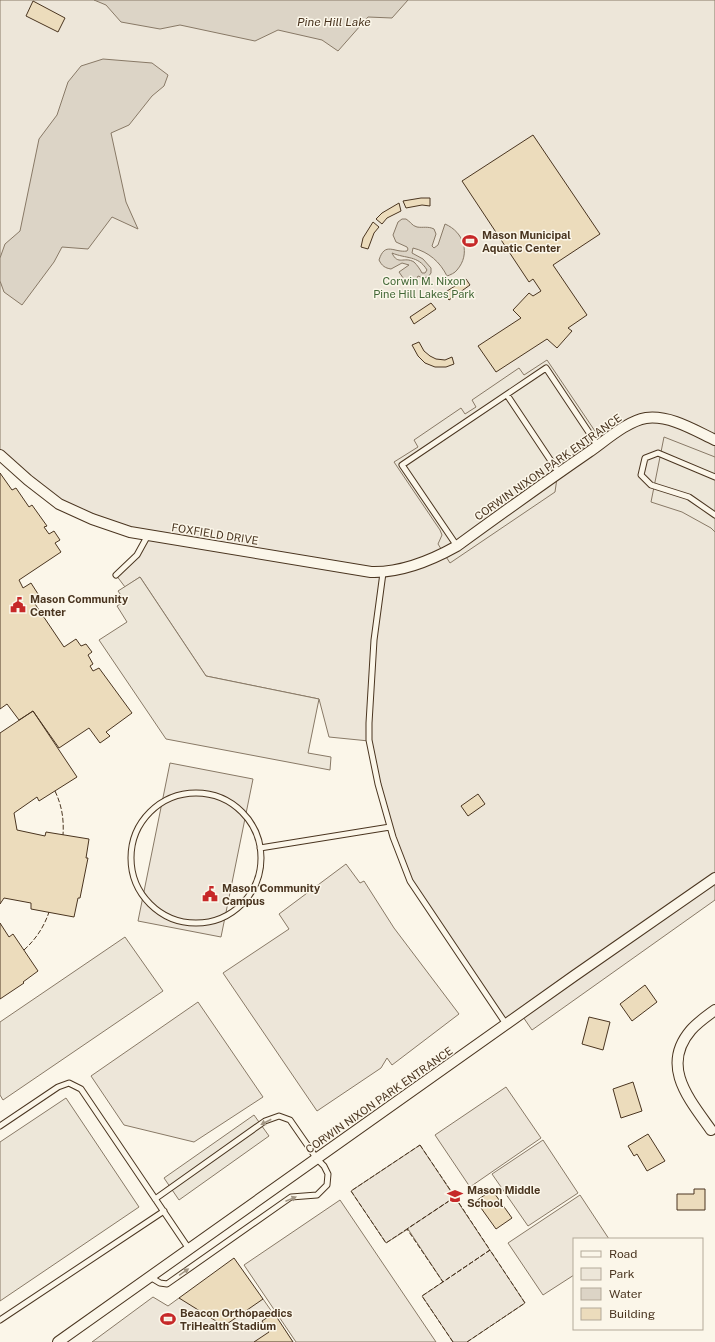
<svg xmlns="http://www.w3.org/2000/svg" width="715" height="1342" font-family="'Public Sans',sans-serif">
  <rect width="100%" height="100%" fill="#fbf6e9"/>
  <path fill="#ede6d9" stroke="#887966" d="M0,0H715V900L532,1030L521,1014L506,1024L410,881L393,837L369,741L329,737L319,699L206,676L140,577L125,587L116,575L137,555L148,536L59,504L0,455Z
    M170,763L253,779L221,937L138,921Z
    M346,864L360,883L364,881L394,928L459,1014L392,1065L387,1058L381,1068L317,1111L223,973L289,929L279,914Z
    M198,1002L263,1097L194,1142L124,1125L91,1076Z
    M506,1087L541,1138L470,1187L435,1135Z
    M543,1140L578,1193L528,1226L492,1174Z
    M420,1145L525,1303L467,1342H453L422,1296L443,1282L408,1229L386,1243L351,1191Z
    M580,1195L609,1239H574V1275L543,1295L508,1243Z
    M340,1200L436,1342H296L244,1265Z
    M153,1297L168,1306L179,1298L263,1299L293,1342H92Z"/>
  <path fill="#ede7d9" stroke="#887966" d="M547,360L599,437L559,464L555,492L450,563L438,544L442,535L440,530L394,462L418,447L414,440L461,408L465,414L476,407L472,400L519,368L524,375Z
    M664,437L715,457V532L711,528L682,512L651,502Z
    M140,577L206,676L319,699L308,753L331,757L330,770L166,739L99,640L127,622L117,606L125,601L118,591Z
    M125,937L163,991L3,1100L0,1095V1022Z
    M66,1098L139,1207L0,1301V1142Z
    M254,1115L269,1136L179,1200L164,1178Z"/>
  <path fill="#dcd4c6" stroke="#887966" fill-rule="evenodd" d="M94,0H408L392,18L368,17L338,51L322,40L278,30L255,41L180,25L160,29L121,22L106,5Z
    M103,59L152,63L168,75L164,86L152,96L129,125L111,133L126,202L138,229L112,217L88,249L62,247L54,262L22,305L4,292L0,281V258L5,244L20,231L39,139L57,115L68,82L81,66Z
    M402,219H406C410,221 412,226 417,227C423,228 428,226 434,229L436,234L432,246L434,248L438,245L445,224C464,232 471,254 457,270C455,273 450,275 447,276C440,262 429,252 413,248L412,253L423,259L431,268V273L428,277L423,278L418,276L416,280L408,285L399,272L409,265L402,263L391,269C385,268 382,266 379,260C385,241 394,253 407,251L408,249L407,247L396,242L393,235L398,222ZM392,253C406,259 418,255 427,270L425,273H422C420,269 417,265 414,262C404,256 398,266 392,253Z"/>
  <path fill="#ecdcbc" stroke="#4a3520" d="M33,1L65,18L58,32L26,16Z
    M533,135L600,234L553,265L587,315L568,328L572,331L557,348L547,339L496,372L478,346L521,318L513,310L529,293L533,296L541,291L533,279L529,282L462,181Z
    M421,198H430V206L422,205L406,208L403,201Z
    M399,203L401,211L387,218L382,224L376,219L382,213Z
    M373,222L379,227L374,233L368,249L361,247L363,238Z
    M466,279L470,285L449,300L444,293Z
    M431,303L436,309L414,324L410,317Z
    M419,342L424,351L430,356L436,359L445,360L452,357L454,364L446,367H435L425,363L418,356L412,345Z
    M0,473L12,490L16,488L29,507L32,505L47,526L44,527L49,534L54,531L60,540L55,543L61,552L19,580L23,588L31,583L38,594L31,598L64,647L76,639L81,646L86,644L92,652L88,655L93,664L90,666L93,671L99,668L132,713L106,732L110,736L100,743L89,728L59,748L33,711L19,720L7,704L0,709Z
    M33,711L77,777L39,801L37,797L14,813L17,830L45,836L46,832L89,839L86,858H88L80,898H78L74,917L31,909V903L4,898L0,904V733Z
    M478,794L485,804L468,816L461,806Z
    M0,923L9,937L13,934L38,971L23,982L24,983L0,999Z
    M645,985L657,1002L632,1021L620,1004Z
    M589,1017L610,1022L603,1050L582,1044Z
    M633,1082L642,1111L621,1118L613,1089Z
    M648,1134L665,1161L647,1171L637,1154L634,1156L628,1146Z
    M694,1189H705V1210H677V1194H694Z
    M492,1190L512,1218L496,1229L476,1201Z
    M234,1258L263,1299L224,1326L179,1298Z
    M274,1313L293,1342H254L269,1332L262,1321Z"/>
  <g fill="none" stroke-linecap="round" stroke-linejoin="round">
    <defs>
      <path id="lane" d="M507,395L559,473
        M715,477L658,453L645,458L641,475L651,485L689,497L715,515
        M457,546L402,465L546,368L598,446
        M383,573L374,640L369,723V740L378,784L393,837L410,881L506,1024
        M116,575L137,555L148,535
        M131 858a65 65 0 1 1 130 0a65 65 0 1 1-130 0Z
        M260,848L390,827
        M0,1126L58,1087L69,1083L81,1089L189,1249
        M150,1277L160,1283L167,1284L291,1197L317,1195L327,1185L328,1174L324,1166L317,1159L290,1120L279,1116L265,1121L155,1199
        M0,1320L164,1211"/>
      <path id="street" d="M0,455L28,480L59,504L92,519L130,532L371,572C401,573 432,560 457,546C501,514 544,483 589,452C605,441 627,421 646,418C670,415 694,430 715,440
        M711,1130C689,1099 660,1066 691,1030C698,1022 707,1016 715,1010
        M58,1342L574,976L715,878"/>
    </defs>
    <use href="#lane" stroke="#4a3520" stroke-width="7"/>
    <use href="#street" stroke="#4a3520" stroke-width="12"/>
    <use href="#lane" stroke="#fbf6e9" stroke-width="5"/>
    <use href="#street" stroke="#fbf6e9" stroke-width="10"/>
    <path stroke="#4a3520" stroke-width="1" stroke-dasharray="5 2" stroke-linecap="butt" d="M55,791C62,806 64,819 63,835
      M24,950C36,939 44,927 49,912
      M420,1145L455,1197L386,1243L351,1191Z
      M455,1197L490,1250L443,1282L407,1229Z
      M453,1342L422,1296L490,1250L525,1303L467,1342"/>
  </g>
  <defs><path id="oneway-solid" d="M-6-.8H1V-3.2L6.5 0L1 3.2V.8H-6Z"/></defs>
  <g fill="#a29684">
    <use href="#oneway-solid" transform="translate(266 1122) rotate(153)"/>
    <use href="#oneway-solid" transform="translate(291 1199) rotate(-22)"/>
    <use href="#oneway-solid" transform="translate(184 1272) rotate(-35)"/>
  </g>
  <defs>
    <symbol id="stadium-bare" viewBox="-9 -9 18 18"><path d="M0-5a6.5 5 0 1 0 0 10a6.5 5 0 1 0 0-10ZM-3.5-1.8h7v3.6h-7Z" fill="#c62828" stroke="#fbf6e9" stroke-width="2.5" paint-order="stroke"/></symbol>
    <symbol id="civic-bare" viewBox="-9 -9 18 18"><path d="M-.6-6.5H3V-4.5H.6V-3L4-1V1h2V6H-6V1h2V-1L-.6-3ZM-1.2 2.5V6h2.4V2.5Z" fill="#c62828" stroke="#fbf6e9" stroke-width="2.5" paint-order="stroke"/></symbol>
    <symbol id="school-bare" viewBox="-9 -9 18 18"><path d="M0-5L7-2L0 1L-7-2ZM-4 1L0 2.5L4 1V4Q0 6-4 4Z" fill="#c62828" stroke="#fbf6e9" stroke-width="2.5" paint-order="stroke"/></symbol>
  </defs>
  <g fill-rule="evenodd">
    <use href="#stadium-bare" x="459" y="230" width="22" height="22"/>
    <use href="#civic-bare" x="7" y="594" width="22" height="22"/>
    <use href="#civic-bare" x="199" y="883" width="22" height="22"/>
    <use href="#school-bare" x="444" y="1185" width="22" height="22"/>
    <use href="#stadium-bare" x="157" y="1308" width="22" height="22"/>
  </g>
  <g text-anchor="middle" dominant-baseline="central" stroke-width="3" stroke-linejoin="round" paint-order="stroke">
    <g font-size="11" font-weight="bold" fill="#4a3520" stroke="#fbf6e9" text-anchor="start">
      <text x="482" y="235">Mason Municipal<tspan x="482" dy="13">Aquatic Center</tspan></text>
      <text x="30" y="599">Mason Community<tspan x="30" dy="13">Center</tspan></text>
      <text x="222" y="888">Mason Community<tspan x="222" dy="13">Campus</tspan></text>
      <text x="467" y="1190">Mason Middle<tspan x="467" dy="13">School</tspan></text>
      <text x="180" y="1313">Beacon Orthopaedics<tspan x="180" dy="13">TriHealth Stadium</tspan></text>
    </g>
    <g font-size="11" fill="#436837" stroke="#fbf6e9">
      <text x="424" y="281">Corwin M. Nixon<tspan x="424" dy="13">Pine Hill Lakes Park</tspan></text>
    </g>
    <g font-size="11" fill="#4a3520" stroke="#fbf6e9">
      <text transform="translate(548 467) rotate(-35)">CORWIN NIXON PARK ENTRANCE</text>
      <text transform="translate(215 534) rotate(9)">FOXFIELD DRIVE</text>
      <text transform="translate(379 1100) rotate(-35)">CORWIN NIXON PARK ENTRANCE</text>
    </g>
    <g font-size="12" font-style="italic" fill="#4a3520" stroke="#fbf6e9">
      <text x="334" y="22">Pine Hill Lake</text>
    </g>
  </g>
  <rect x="573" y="1238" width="130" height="92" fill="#fbf6e9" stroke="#b4a999"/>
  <rect x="581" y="1251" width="20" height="6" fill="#fbf6e9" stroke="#b4a999"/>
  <text x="609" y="1258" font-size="12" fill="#4a3520">Road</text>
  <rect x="581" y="1268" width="20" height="12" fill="#ede6d9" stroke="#b4a999"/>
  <text x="609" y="1278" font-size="12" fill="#4a3520">Park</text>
  <rect x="581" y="1288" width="20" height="12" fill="#dcd4c6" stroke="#b4a999"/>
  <text x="609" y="1298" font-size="12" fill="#4a3520">Water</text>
  <rect x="581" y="1308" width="20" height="12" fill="#ecdcbc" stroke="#b4a999"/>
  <text x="609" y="1318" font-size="12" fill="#4a3520">Building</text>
</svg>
